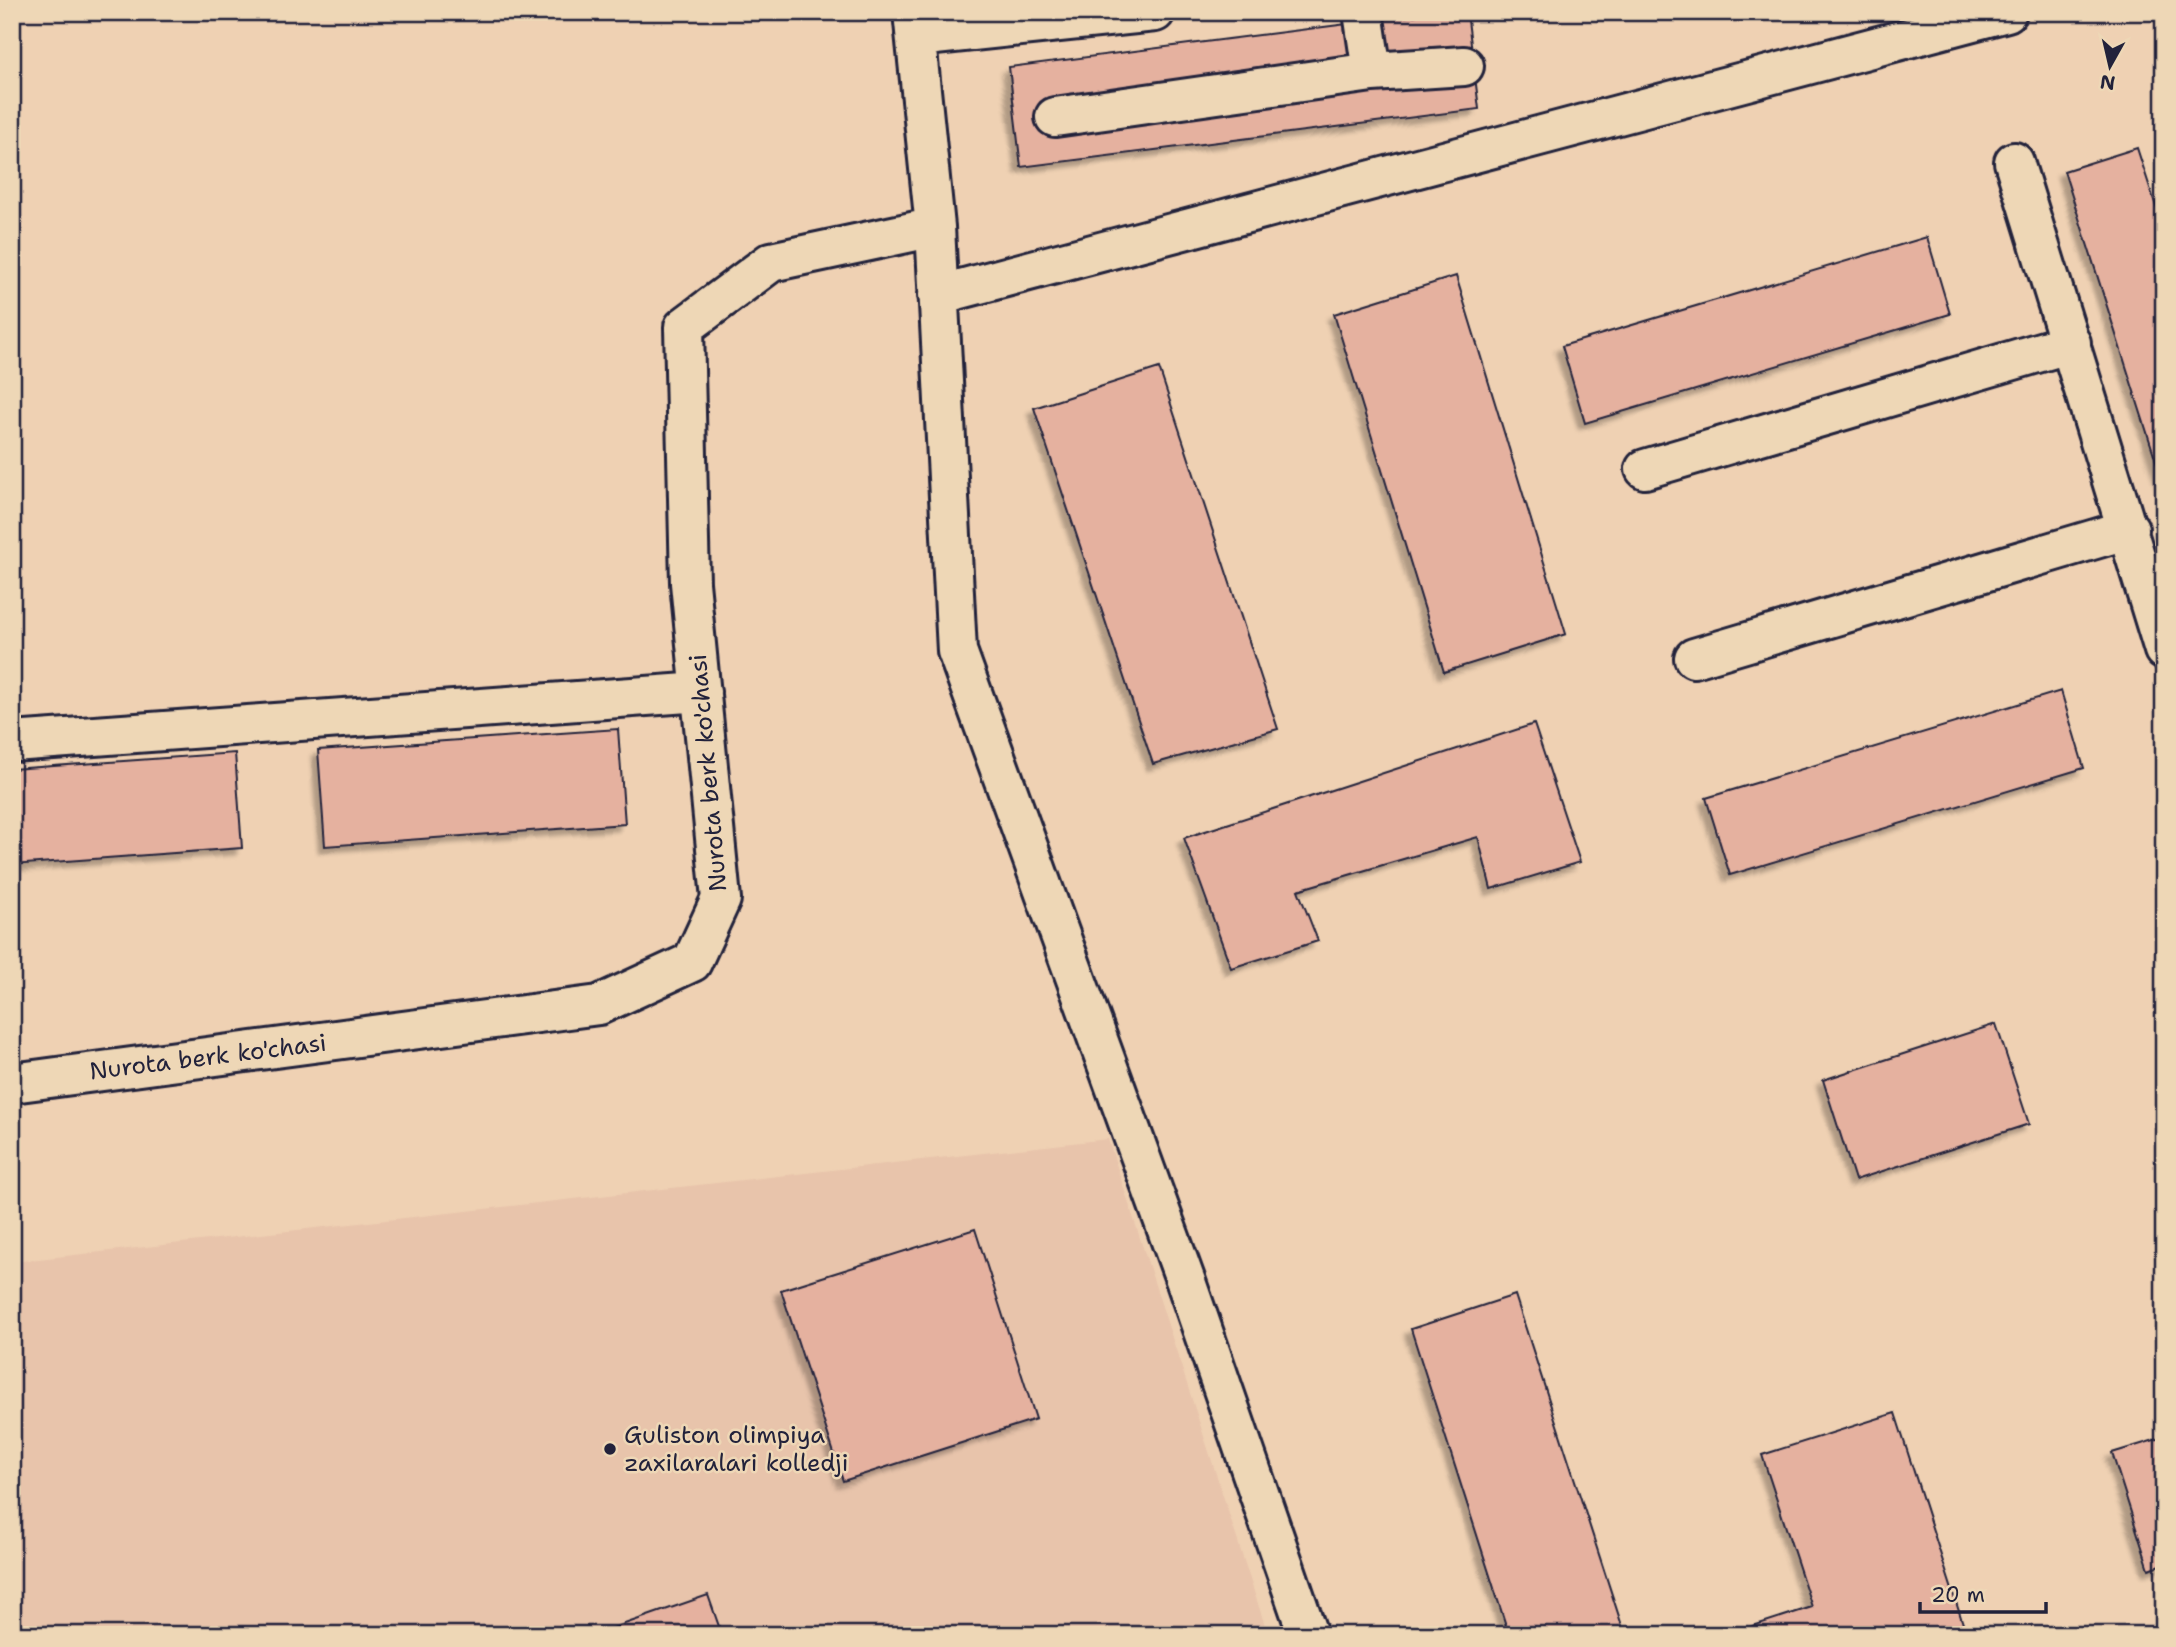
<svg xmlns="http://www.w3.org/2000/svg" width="2176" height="1647" font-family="'Shantell Sans',sans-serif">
  <defs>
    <filter id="shadow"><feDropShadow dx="-6" dy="6" stdDeviation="2" flood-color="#0004"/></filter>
  </defs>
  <rect width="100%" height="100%" fill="#efd1b3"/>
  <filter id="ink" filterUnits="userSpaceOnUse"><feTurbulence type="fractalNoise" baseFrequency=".0143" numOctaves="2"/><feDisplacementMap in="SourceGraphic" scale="14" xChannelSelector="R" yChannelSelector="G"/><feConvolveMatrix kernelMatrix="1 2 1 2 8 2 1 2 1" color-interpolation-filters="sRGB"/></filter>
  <g filter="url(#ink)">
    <path fill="#e8c4ab" d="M1108,1139L1268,1635H12V1262Z"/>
    <path fill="#e5b19f" stroke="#22223b" stroke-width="2" filter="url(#shadow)" d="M1441,12H1467L1479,109L1021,167L1009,67Z
      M2137,148L2164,231V486L2064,171Z
      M1927,237L1950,314L1585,423L1562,346Z
      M1456,276L1566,634L1444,672L1334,314Z
      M1159,368L1278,729L1153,764L1034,408Z
      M2061,691L2084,768L1730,875L1706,798Z
      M1534,724L1580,862L1491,889L1478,837L1298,890L1318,941L1231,968L1184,838Z
      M618,729L625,824L325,846L318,750Z
      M235,753L242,848L12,865V769Z
      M1996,1024L2029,1124L1855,1180L1823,1080Z
      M975,1229L1036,1419L843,1481L781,1290Z
      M1515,1295L1625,1635H1509L1411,1329Z
      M1895,1413L1965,1630L1949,1635H1725L1812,1607L1762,1455Z
      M2164,1437V1564L2149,1569L2112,1453Z
      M708,1595L722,1635H593Z"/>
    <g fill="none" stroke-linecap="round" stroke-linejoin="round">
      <defs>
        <path id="minor" d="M913,12L935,227L957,651L1186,1282L1308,1635
          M1363,12L1372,72
          M916,37L1155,12
          M1055,117L1372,72L1464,66
          M2014,162L2164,650
          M938,295L2007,12
          M1645,469L2071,343
          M1694,658L2129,529
          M12,742L701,692
          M12,1083L599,1005L692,962L721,899L690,583L684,327L771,262L935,227"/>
      </defs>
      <use href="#minor" stroke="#22223b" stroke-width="44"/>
      <use href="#minor" stroke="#eed7b6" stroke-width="38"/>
    </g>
  </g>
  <circle fill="#22223b" stroke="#eed7b6" stroke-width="2.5" cx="610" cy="1449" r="7"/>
  <g text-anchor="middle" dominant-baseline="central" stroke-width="5" stroke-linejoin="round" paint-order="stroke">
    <g font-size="24" fill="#22223b" stroke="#eed7b6">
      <text transform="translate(708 773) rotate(-95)">Nurota berk ko'chasi</text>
      <text transform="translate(208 1057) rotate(-7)">Nurota berk ko'chasi</text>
    </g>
    <g font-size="24" fill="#22223b" stroke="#eed7b6" text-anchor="start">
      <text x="624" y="1435">Guliston olimpiya<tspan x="624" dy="28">zaxilaralari kolledji</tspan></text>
    </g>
  </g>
  <rect width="2176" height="1647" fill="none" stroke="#eed7b6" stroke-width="42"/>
  <rect x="21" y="21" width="2134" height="1605" fill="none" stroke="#22223b" stroke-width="2.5" filter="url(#ink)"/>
  <g transform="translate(2110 66) rotate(188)" stroke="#eed7b6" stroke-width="5" paint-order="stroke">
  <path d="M0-5L12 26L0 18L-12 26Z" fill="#22223b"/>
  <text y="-10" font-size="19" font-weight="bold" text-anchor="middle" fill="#22223b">N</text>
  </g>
  <path d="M1920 1602v10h126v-10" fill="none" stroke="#22223b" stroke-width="3.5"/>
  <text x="1931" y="1602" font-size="21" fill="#22223b" stroke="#eed7b6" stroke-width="5" paint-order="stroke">20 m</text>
</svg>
